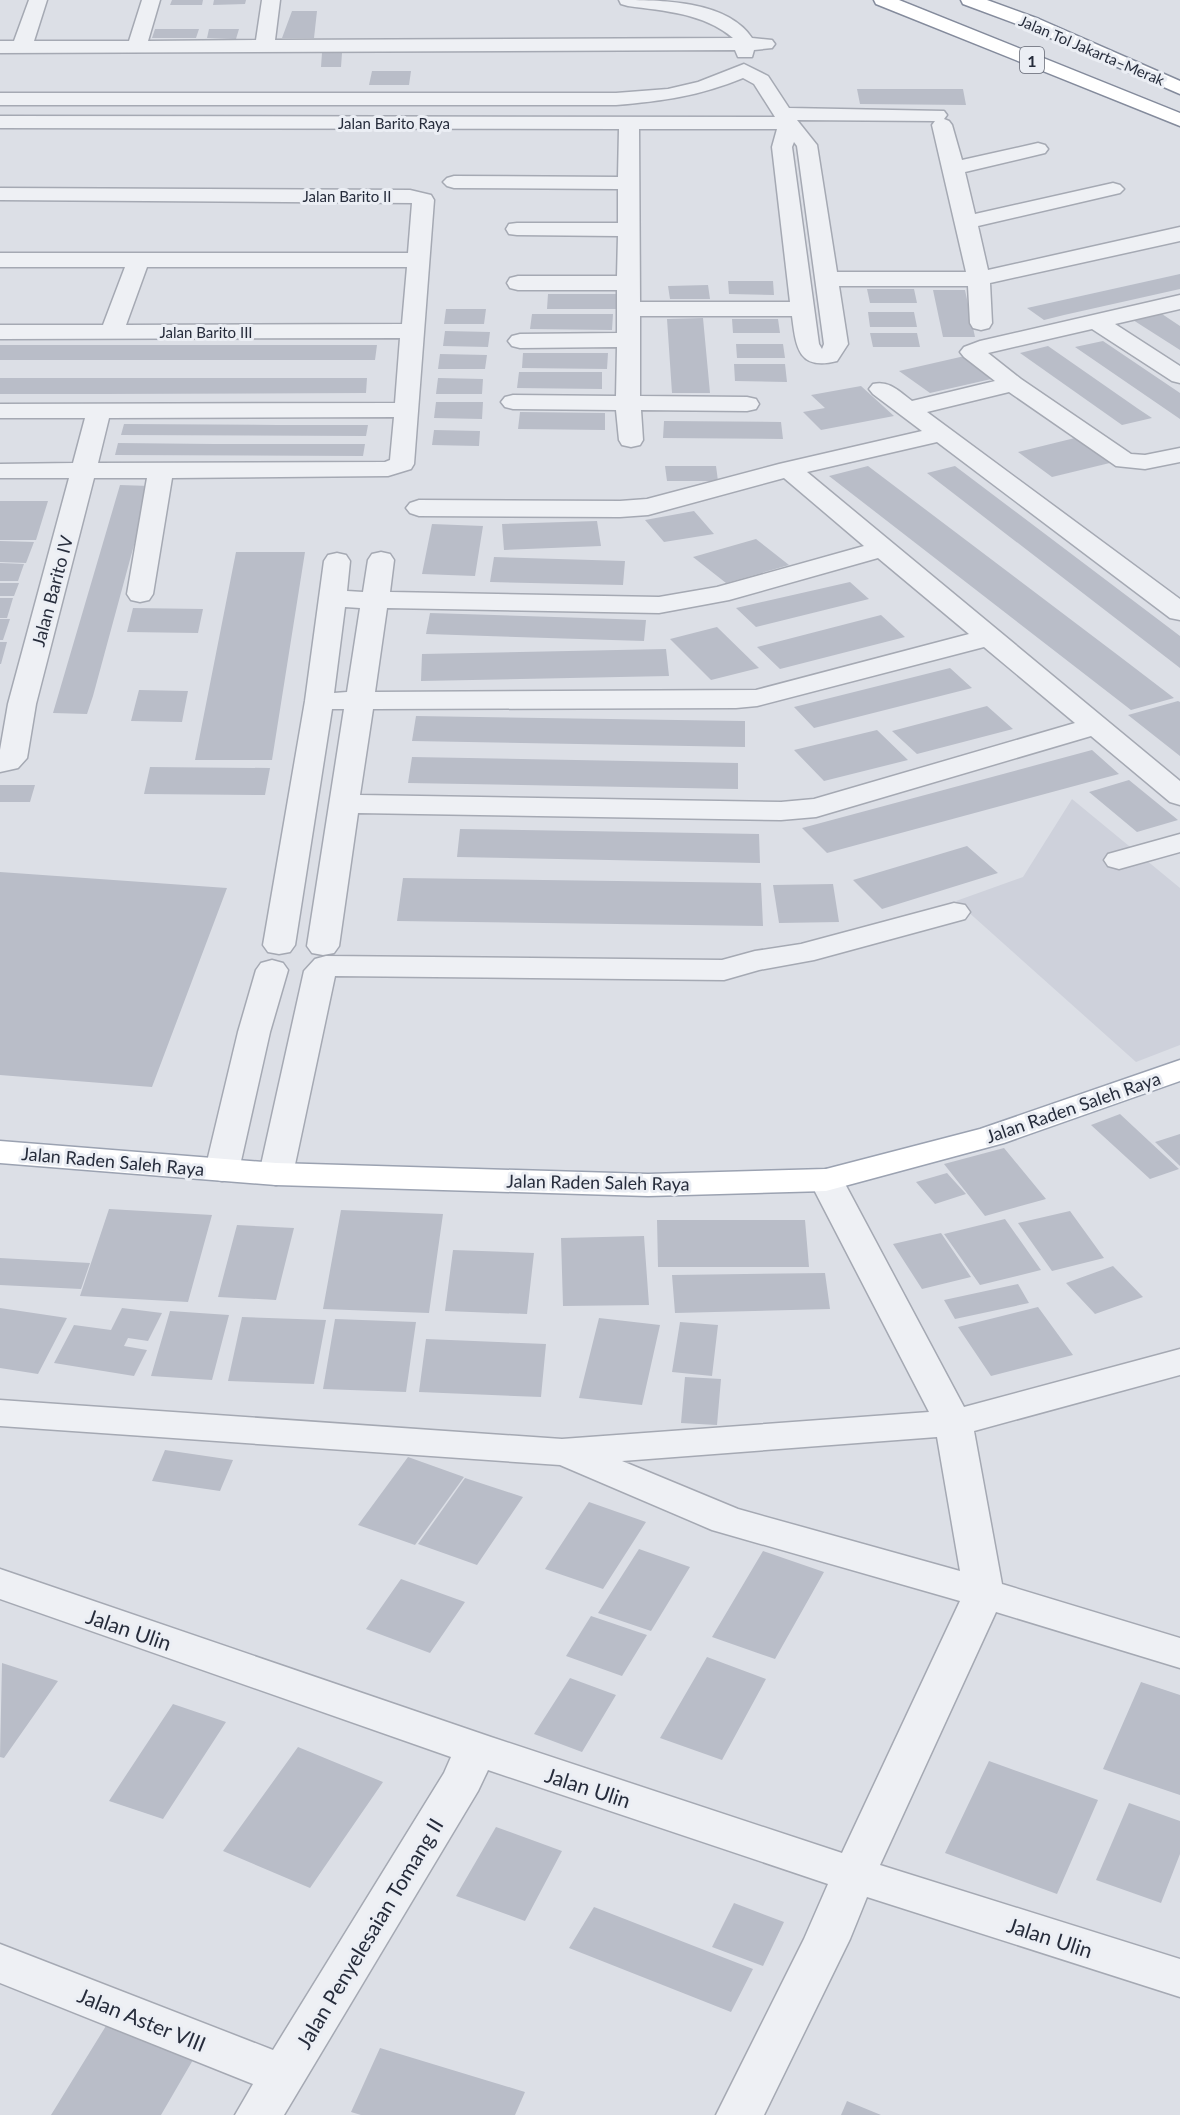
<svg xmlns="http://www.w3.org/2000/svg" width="1180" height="2115" font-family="Lato,sans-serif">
  <rect width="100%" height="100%" fill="#dcdfe6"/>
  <path fill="#ced1db" d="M1072,799L1180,888V1045L1136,1062L956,901L1023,877Z"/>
  <path fill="#b9bdc8" d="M172,0H203L202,5H170Z
    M214,0H246L245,4L213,5Z
    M292,11H317L314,38H282Z
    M155,29H199L196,38H152Z
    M209,29H239L236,39L207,38Z
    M322,53H342L341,67H321Z
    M372,71H411L409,85H369Z
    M857,89H963L966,105L860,104Z
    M1180,274V289L1064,315L1044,320L1027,308Z
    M728,281H773L774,295L729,294Z
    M708,285L710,299H670L668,286Z
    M867,289H914L917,303H870Z
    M933,290H965L975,337H943Z
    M548,294H628V309H547Z
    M446,309H486L484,324H444Z
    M868,312H914L917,327H870Z
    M532,314H613L612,330L530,329Z
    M1162,314L1180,326V350L1133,320Z
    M703,318L710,393H672L667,319Z
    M732,319H778L780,333H733Z
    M445,331L490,332L488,347L443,346Z
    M870,333H917L920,347H873Z
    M1103,341L1180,393V419L1075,347Z
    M736,344H783L785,358H737Z
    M0,345H377L375,360H0Z
    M1048,346L1137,408L1152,418L1122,425L1020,353Z
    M523,353H608L607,369L522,368Z
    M440,354L487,355L485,369H438Z
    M969,355L1000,377L930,393L899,371Z
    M734,364H785L787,382L735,381Z
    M519,372H602V389L517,388Z
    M0,378H367L366,393L101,394H0Z
    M438,378L483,379L482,394H436Z
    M861,386L894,416L821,430L803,412L825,408L811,395Z
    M436,402H483L482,419L434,418Z
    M520,412L605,413V430L518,429Z
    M664,421L781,422L783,439L663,438Z
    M124,424L278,425H368L366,436L121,435Z
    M434,430L480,431L479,446L432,445Z
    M1083,436L1118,461L1052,477L1018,452Z
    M118,443L213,444H365L363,456L115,455Z
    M665,466H716L718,481H667Z
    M868,466L1123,659L1174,698L1131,710L829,476Z
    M955,466L1180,636V668L927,473Z
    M120,485L150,486L93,696L87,714L53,713Z
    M0,501H48L36,540H0Z
    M694,511L714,534L664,542L645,520Z
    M597,521L601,546L504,550L502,524Z
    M432,524L483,526L475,576L422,574Z
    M756,539L789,565L726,583L693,557Z
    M0,541L34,542L26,563L0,562Z
    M236,552H305L272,760H195Z
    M494,557L625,561L623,585L490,582Z
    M0,563L24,564L18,581H0Z
    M850,582L869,599L756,627L736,608Z
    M0,583H19L14,596H0Z
    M0,598H13L7,618H0Z
    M133,608L203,609L198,633L127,632Z
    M430,613L586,618L646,620L644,641L426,634Z
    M881,615L905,637L780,669L757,647Z
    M0,619H10L3,640H0Z
    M717,627L759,668L711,680L670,639Z
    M0,642H7L1,664H0Z
    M666,649L669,676L421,681L422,654Z
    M950,668L972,688L814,728L794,707Z
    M139,690L188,691L182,722L131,721Z
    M1178,701L1180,702V756L1128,715Z
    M987,706L1013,729L917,754L892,731Z
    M416,716L745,721V747L412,741Z
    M877,730L908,760L824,781L794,750Z
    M1092,750L1119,774L827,853L802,828Z
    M412,757L738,763V789L408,783Z
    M150,767L270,768L265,795L144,794Z
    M1129,780L1178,820L1137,832L1089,792Z
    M0,785H35L30,802H0Z
    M460,829L759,834L760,863L457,857Z
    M967,846L998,873L882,909L853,880Z
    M0,872L227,888L152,1087L0,1075Z
    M403,878L761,883L763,926L397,921Z
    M833,884L839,922L779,923L773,885Z
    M1120,1114L1179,1169L1150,1179L1091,1125Z
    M1180,1134V1166L1155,1142Z
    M1004,1148L1046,1199L985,1216L944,1164Z
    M947,1173L966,1194L935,1204L916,1182Z
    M109,1209L212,1215L188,1302L80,1296Z
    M341,1210L443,1214L429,1313L323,1309Z
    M1070,1211L1104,1258L1052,1271L1018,1223Z
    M1005,1219L1041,1270L980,1285L944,1234Z
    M657,1220H805L809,1267H658Z
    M237,1225L294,1228L276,1300L218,1297Z
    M941,1233L971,1277L922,1289L893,1244Z
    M644,1236L649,1305L563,1306L561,1238Z
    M453,1250L534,1253L527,1314L445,1311Z
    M0,1258L90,1263L81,1289L0,1285Z
    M1113,1266L1143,1297L1095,1314L1066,1283Z
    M825,1273L830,1309L675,1313L672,1275Z
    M1018,1284L1029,1303L955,1319L944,1300Z
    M1038,1307L1073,1355L991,1376L958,1327Z
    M0,1308L67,1318L38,1374L0,1368Z
    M122,1308L162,1313L148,1341L128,1338L124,1346L147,1350L134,1376L54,1363L74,1325L111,1330Z
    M170,1311L229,1315L212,1380L151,1376Z
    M242,1317L326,1320L314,1384L228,1381Z
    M599,1318L660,1325L642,1405L579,1398Z
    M335,1319L416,1322L406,1392L323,1389Z
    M680,1322L718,1325L712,1376L672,1372Z
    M426,1339L546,1344L541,1397L419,1392Z
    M685,1377L721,1379L717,1425L681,1423Z
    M165,1450L233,1460L220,1491L152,1481Z
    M408,1457L464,1477L415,1545L358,1525Z
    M465,1478L523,1497L477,1565L418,1544Z
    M589,1502L646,1522L603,1589L545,1569Z
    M639,1549L690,1567L651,1631L598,1613Z
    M763,1551L824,1572L775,1659L712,1637Z
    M401,1579L465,1602L430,1653L366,1629Z
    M591,1616L647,1635L622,1676L566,1656Z
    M707,1657L766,1679L722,1760L660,1738Z
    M2,1663L58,1681L4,1758L0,1757Z
    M570,1678L616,1695L582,1752L534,1734Z
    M1141,1682L1180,1695V1795L1103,1769Z
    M173,1704L226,1722L163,1819L109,1801Z
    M298,1747L383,1782L310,1888L223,1851Z
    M989,1761L1098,1800L1057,1894L945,1853Z
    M1129,1803L1180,1821V1854L1161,1903L1096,1880Z
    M496,1827L562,1851L525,1921L456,1896Z
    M734,1903L784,1922L763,1966L712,1947Z
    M594,1907L753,1969L731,2012L569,1948Z
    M109,2021L197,2053L161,2115H51Z
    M380,2048L525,2092L515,2115H361L351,2112Z
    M847,2101L881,2115H841Z"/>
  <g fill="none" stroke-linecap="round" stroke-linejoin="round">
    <defs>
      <path id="minor" d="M29,0H47L34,41H129L142,0H160L148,41L256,40L262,0H280L275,40L733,38C704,13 664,11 628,6L621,4L619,0C659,0 727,0 752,38L772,40L775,44L772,48L754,50L752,57H738L735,50L0,53V41H14Z
        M744,64L768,76L789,108L944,111L947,115L944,119L949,121L952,125L962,160L1038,143L1045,145L1048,149L1045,153L965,172L975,214L1113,183L1120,185L1124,189L1120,193L978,226L988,270L1180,227V241L990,283L992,323L989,328L981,330L973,328L970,323L968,286H839L848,344L837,361C798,371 796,347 792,316H640V396L747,397L756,399L759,404L756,409L747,411L641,410L643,440L640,445L631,447L622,445L619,440L616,410L513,409L505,407L501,402L505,397L513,395L616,396L617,347L520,348L512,346L508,341L512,336L520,334L617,333V290H518L510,288L507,283L510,278L518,276H617L618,236L517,235L509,234L506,229L509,224L517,223H618V189L454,188L447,186L443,182L447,178L454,176L618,177L619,129L0,128V116L775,117L754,84L743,78C699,96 663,101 616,105H0V93H616L668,89L698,82ZM797,120L935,121L932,125L966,272H837L817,145ZM639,129H777L772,147L790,302H640ZM794,142L797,146L824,344L822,349L819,344L792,147Z
        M0,188L410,190L431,195L434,200L414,464L411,469L388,476L172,478L153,594L149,600L140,602L131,600L127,594L147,478H94L36,704L27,758L18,768L0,772V750L8,704L69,478H0V464L73,463L85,418H0V404L395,403L400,338L0,339V325H103L125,267H0V253H408L412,203L0,200ZM147,267H407L402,324L126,325ZM394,417L390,460L385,462L98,463L109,418Z
        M1180,295V309L1115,324L1180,366V383L1172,381L1092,329L988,353L1021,379L1131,454L1145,455L1180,448V462L1145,469L1116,466L1009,392L927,412L1180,599V620L1170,618L937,442L807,472L1180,781V805L1170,802L1091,736L816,817L781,820L358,813L339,946L334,953L323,955L312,953L307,946L344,709H332L295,945L290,952L279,954L268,952L263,945L305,701L324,561L328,555L337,553L346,555L350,561L347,591L363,592L368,560L372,554L381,552L390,554L394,560L390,592L659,597L717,587L864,546L784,478L648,515L620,517L419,516L410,513L406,508L410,503L419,500L620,501L647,499L779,464L922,431L873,394L869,389L873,384C889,380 899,391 912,401L995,381L964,357L960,352L964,347L980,341ZM878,558L969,634L756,690L375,692L387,608L659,613L729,600ZM345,607L360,608L347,692L334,693ZM984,647L1075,723L814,799L781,802L360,795L373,709L736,708L757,706Z
        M1180,834V852L1119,869L1108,866L1104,860L1108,854Z
        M954,903L965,905L970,912L965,919L814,960L759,970L724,980L335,976L293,1174L288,1182L276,1185L264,1182L259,1174L304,971L315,959L326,956L722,960L755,951L801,944Z
        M272,960L283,963L288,970L270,1032L239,1170L234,1178L222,1181L210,1178L205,1170L238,1032L256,970L261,963Z
        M826,1169L838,1172L843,1180L964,1407L1180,1349V1375L974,1431L1002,1584L1180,1638V1668L996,1612L880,1865L1180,1959V1997L867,1897L850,1939L764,2115H716L804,1939L828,1884L488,1770L478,1791L284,2115H235L253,2084L0,1983V1944L273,2050L444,1773L451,1757L0,1599V1569L491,1737L842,1853L960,1601L712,1530L560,1465L0,1426V1400L562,1439L929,1412L809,1180L814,1172ZM937,1437L960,1571L738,1509L622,1461Z"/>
      <path id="major" d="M1180,1060V1081L1004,1143L826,1191L648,1196L276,1185L0,1163V1141L276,1163L648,1174L826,1169L980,1129Z"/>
      <path id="highway" d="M874,0H899L1180,113V126L876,4Z
        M961,0H987L1039,19L1180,81V94L1025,27L963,4Z"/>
    </defs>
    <use href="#minor" stroke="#a5a9b3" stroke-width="3"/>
    <use href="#major" stroke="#9ba2b1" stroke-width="3"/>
    <use href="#highway" stroke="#848b9c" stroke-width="3"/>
    <use href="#minor" fill="#eef0f4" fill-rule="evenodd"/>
    <use href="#major" fill="#fff" fill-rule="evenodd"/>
    <use href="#highway" fill="#fff" fill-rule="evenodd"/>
  </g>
  <g text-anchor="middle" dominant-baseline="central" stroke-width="6" stroke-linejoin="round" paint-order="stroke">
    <g font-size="15" fill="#262c3b" stroke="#ebeef4">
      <text transform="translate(1092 50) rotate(23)">Jalan Tol Jakarta–Merak</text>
      <text x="394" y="123">Jalan Barito Raya</text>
      <text x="347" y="196">Jalan Barito II</text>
      <text x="206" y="332">Jalan Barito III</text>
    </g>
    <rect fill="#ebeef4" stroke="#616672" stroke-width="1.5" x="1020" y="47" width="24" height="26" rx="4.5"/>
    <g font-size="16" font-weight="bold" fill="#262c3b">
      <text x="1032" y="60">1</text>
    </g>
    <g font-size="18" fill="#262c3b" stroke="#ebeef4">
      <text transform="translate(52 591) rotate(-75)">Jalan Barito IV</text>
      <text transform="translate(1073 1107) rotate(-19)">Jalan Raden Saleh Raya</text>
      <text transform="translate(113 1161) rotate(5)">Jalan Raden Saleh Raya</text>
      <text transform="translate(598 1182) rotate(1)">Jalan Raden Saleh Raya</text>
    </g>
    <g font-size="21" fill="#262c3b" stroke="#ebeef4">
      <text transform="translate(129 1629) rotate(19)">Jalan Ulin</text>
      <text transform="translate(588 1787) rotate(18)">Jalan Ulin</text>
      <text transform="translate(369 1933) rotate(-59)">Jalan Penyelesaian Tomang II</text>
      <text transform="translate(1050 1937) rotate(18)">Jalan Ulin</text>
      <text transform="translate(142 2019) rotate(22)">Jalan Aster VIII</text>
    </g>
  </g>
</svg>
